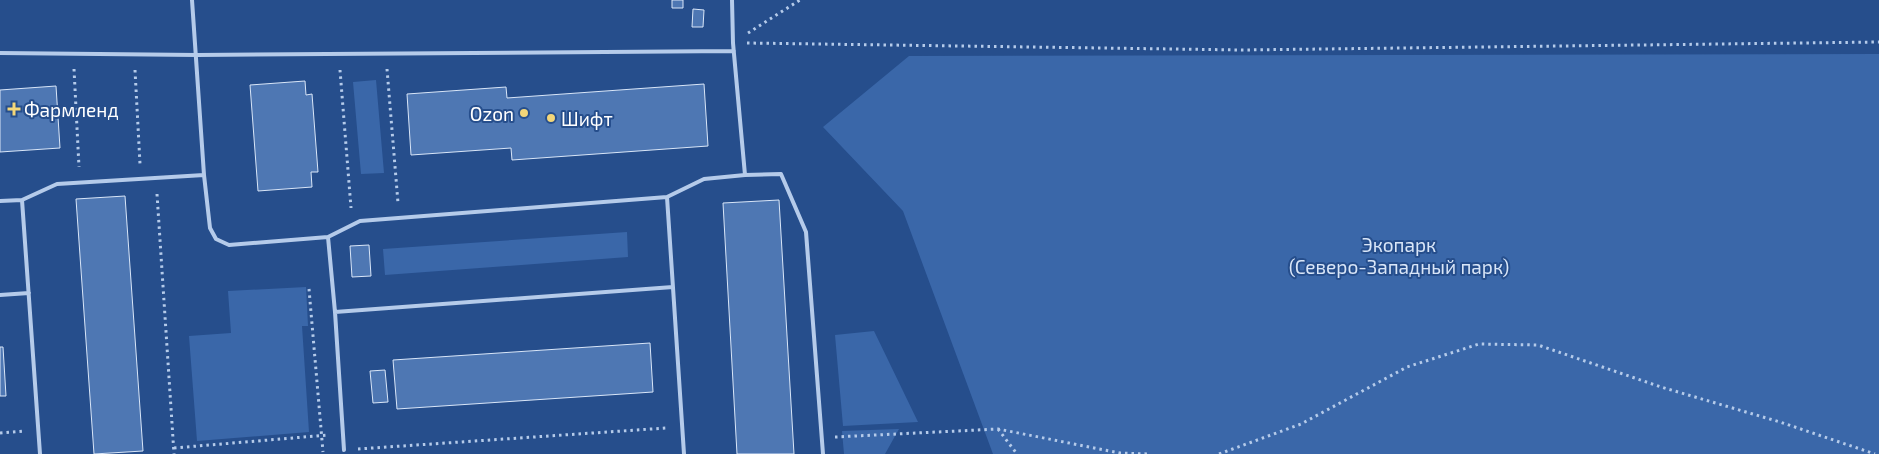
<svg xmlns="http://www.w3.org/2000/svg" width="1879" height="454" font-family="'Exo 2',sans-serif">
  <rect width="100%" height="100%" fill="#264e8c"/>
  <path fill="#3a67a9" d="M1879,54V454H993L903,211L823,127L909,56Z
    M376,80L384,173L361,174L353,82Z
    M627,232L628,257L385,275L383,249Z
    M306,287L308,326H302L309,432L197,441L189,336L231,333L228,291Z
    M874,331L918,422L843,426L835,335Z
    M899,429L885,454H844L842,431Z"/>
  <path fill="#4e77b3" stroke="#d9e6f8" d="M672,0H683V8H672Z
    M693,9L704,10L703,27H692Z
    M305,81L306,95L312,94L318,172H311L312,187L258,191L250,85Z
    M704,84L708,146L512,160L511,148L411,155L407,94L506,87L507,98Z
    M56,86L60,148L0,152V90Z
    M125,196L143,451L94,454L76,199Z
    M779,200L794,454H737L723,203Z
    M369,245L371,276L352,277L350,246Z
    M650,343L653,392L397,409L393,360Z
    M0,347H3L6,396H0Z
    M385,370L388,402L373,403L370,371Z"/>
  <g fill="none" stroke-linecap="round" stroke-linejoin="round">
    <path stroke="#b5cbea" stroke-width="3" stroke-dasharray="2.5 4" stroke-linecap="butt" d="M748,33L800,0
      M747,43L1243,50L1879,42
      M74,69L79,167
      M387,69L398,203
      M135,70L140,164
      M340,70L351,208
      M157,194L174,454
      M309,289L323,452
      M998,429L1017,454
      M0,433L24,431
      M835,437L998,429L1120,453L1148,454
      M174,448L328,435
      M358,449L666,428
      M1219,454L1301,424L1407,367L1479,344L1538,345L1661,387L1780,422L1875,454"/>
    <path stroke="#b5cbea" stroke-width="4" d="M192,0L204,175
      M732,0L733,43L745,175L781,174L806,232L823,454
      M0,53L197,55L734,51
      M22,200L40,454
      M0,201L22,200L57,184L204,175L210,228L216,239L229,245L328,237L360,221L667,197
      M328,237L335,312L344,450
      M0,295L29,293
      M335,312L673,287
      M684,454L667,197L704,179L745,175"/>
  </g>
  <g fill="#f3d679" stroke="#264e8c" stroke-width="2">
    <path d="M11.5 101.5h5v5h5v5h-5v5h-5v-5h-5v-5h5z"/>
    <circle cx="524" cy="113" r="5"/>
    <circle cx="551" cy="118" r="5"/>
  </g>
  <g text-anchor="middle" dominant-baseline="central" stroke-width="4" stroke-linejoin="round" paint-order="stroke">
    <g font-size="19" fill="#fff" stroke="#264e8c" text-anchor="start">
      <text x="24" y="109">Фармленд</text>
      <text x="514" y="113" text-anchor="end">Ozon</text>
      <text x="561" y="118">Шифт</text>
    </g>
    <g font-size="19" fill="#d9e6f8" stroke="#264e8c">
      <text x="1399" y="244">Экопарк<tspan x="1399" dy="22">(Северо-Западный парк)</tspan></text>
    </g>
  </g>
</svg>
